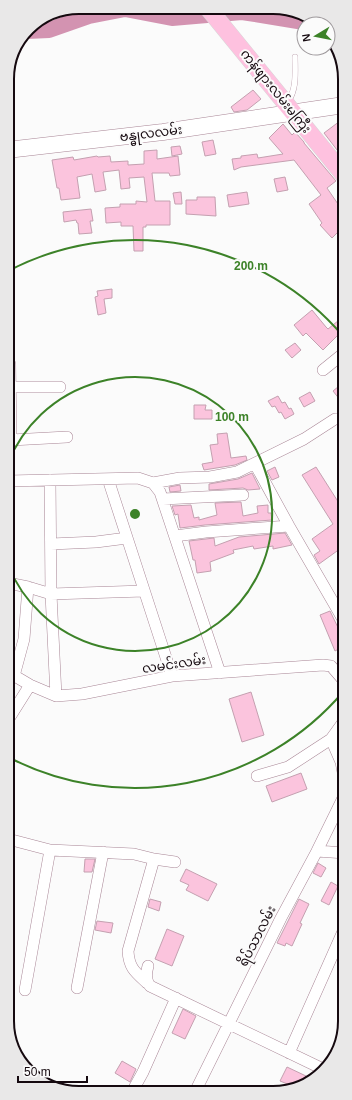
<svg xmlns="http://www.w3.org/2000/svg" width="352" height="1100" font-family="Helvetica,'Noto Sans Myanmar',sans-serif">
  <rect width="100%" height="100%" fill="#fbfbfb"/>
  <g fill="none" stroke-linecap="round" stroke-linejoin="round">
    <path stroke="#d393b1" stroke-width="16" d="M27,31L49,30L89,16L125,9L172,18L242,12L316,24"/>
  </g>
  <path fill="#fbc4dd" stroke="#c4a0b0" d="M253,90L261,99L247,110L234,112L231,107Z
    M344,118V159L324,133Z
    M283,124L292,135L295,132L304,142V143L336,181L327,188L340,207L344,203V239L338,232L332,238L320,225L322,223L309,204L321,195L294,160L241,167L234,170L232,159L241,158V156L257,154L258,158L283,154L269,138Z
    M213,140L216,154L205,156L202,142Z
    M180,146L182,154L172,156L171,147Z
    M157,150V159L178,156L180,175L170,176L169,173H152L155,201H170V225H146V227H143V251H134L133,226H121V222L106,223L105,208L120,207V204H136V201L147,202L144,177L129,178L130,188L121,189L119,170L103,172L106,190L95,192L92,174L77,177L80,198L61,200L59,188H57L52,160L73,157L74,160L97,156L98,157L110,156L111,162L128,161V165L144,164V151Z
    M285,177L288,190L277,192L274,179Z
    M181,192L182,204H175L173,193Z
    M247,192L249,204L229,207L227,195Z
    M197,197H215L216,216L186,214V200H197Z
    M91,209L93,221H90L92,233L79,234L78,223H77L76,220L64,222L63,212Z
    M112,289V298L104,299L106,313L98,315L95,297L98,296L97,291Z
    M312,310L326,327L328,329L344,316V329L323,350L306,333L303,336L294,325Z
    M295,343L301,350L292,358L285,350Z
    M344,382V405L333,391Z
    M310,392L315,401L304,407L299,398Z
    M278,396L282,403L285,402L289,409L291,408L294,414L285,419L281,412L279,413L275,406L272,407L268,401Z
    M194,405H206L205,410H212V419H194Z
    M227,433L231,458L246,456L247,460L235,465L204,470L202,464L213,462L210,445L218,444L217,434Z
    M275,467L279,477L272,480L267,471Z
    M316,467L344,511V546L319,564L314,555L320,551L312,539L333,524L302,475Z
    M252,473L260,489L248,490L243,488L209,490V484L238,479Z
    M180,485L181,491L170,492L169,487Z
    M241,502L243,516L258,513L257,506L268,505V513H271L272,520L205,525L180,528L178,514L175,515L172,506L191,505L194,518L199,517V520L217,515L215,503Z
    M285,533L292,545L273,549V546L254,549L253,546L233,550L234,553L210,562L211,571L197,573L195,560H193L189,541L214,538L215,546L239,537Z
    M330,611L344,640V646L335,651L320,615Z
    M251,692L264,735L242,742L229,699Z
    M301,773L307,789L272,802L266,786Z
    M85,859H95L92,872H84Z
    M318,863L326,868L321,877L313,873Z
    M186,869L217,884L208,901L186,890L189,885L180,881Z
    M331,882L338,886L329,905L321,901Z
    M150,899L161,902L159,911L148,907Z
    M299,899L309,904L300,923L302,924L292,946L286,943L285,946L277,943Z
    M97,921L113,923L111,933L95,930Z
    M167,929L184,936L172,966L155,959Z
    M183,1009L196,1016L185,1039L172,1033Z
    M122,1061L136,1069L130,1082L115,1073Z
    M287,1067L306,1076L303,1082L295,1087L280,1081Z"/>
  <g fill="none" stroke-linecap="round" stroke-linejoin="round">
    <defs>
      <path id="lane" d="M288,102C297,88 295,73 295,57"/>
      <path id="street" d="M323,370L344,353
        M11,387H60
        M11,440L67,437
        M8,454L11,440L10,364
        M255,464L289,526L344,621
        M108,479L172,676
        M8,481L138,478L153,483L160,492L220,673
        M153,483L180,478L210,477L237,472L304,439L335,419
        M163,499L243,495
        M175,536L206,532L289,526
        M51,544L96,542L127,538
        M8,583L28,587L51,594L50,480
        M8,672L30,685L56,696L82,694L172,676L323,665L331,666L344,681
        M14,676L24,639L28,587
        M56,696L51,594L144,591
        M8,720L30,685
        M344,721L331,739L341,762L345,783
        M257,776L288,767L331,739
        M8,839L50,850L134,854L154,859L175,862
        M317,851L345,853
        M148,966C146,973 145,980 150,986L325,1070
        M147,983C135,972 129,968 128,951L154,859
        M77,988L103,852
        M25,990L50,850
        M289,1053L345,927
        M132,1092L143,1072L176,998
        M195,1092L281,918L317,851L345,794"/>
      <path id="secondary" d="M7,150L163,132L344,105"/>
      <path id="primary" d="M208,8L344,175"/>
    </defs>
    <use href="#lane" stroke="#a98696" stroke-width="6"/>
    <use href="#street" stroke="#a98696" stroke-width="12"/>
    <use href="#secondary" stroke="#a98696" stroke-width="17"/>
    <use href="#primary" stroke="#dad8d9" stroke-width="18"/>
    <use href="#lane" stroke="#fff" stroke-width="5.5"/>
    <use href="#street" stroke="#fff" stroke-width="11"/>
    <use href="#secondary" stroke="#fff" stroke-width="16"/>
    <use href="#primary" stroke="#fec1df" stroke-width="17"/>
  </g>
  <g fill="none" stroke="#3c8228" stroke-width="2">
    <path d="M8 463A137 137 0 1 1 8 565"/>
    <path d="M343 692A274 274 0 0 1 8 757M8 271A274 274 0 0 1 343 336"/>
  </g>
  <g text-anchor="middle" dominant-baseline="central" stroke-width="4" stroke-linejoin="round" paint-order="stroke">
    <g font-size="13" fill="#15090f" stroke="#fbfbfb">
      <text transform="translate(276 91) rotate(51)">ကန်ဖျားလမ်းမကြီး</text>
      <text transform="translate(151 133) rotate(-7)">ဗန္ဓုလလမ်း</text>
      <text transform="translate(174 664) rotate(-8)">လမင်းလမ်း</text>
      <text transform="translate(257 936) rotate(-63)">ရိပ်သာလမ်း</text>
    </g>
  </g>
  <path d="M0 0H352V1100H0ZM79 14H273A65 65 0 0 1 338 79V1021A65 65 0 0 1 273 1086H79A65 65 0 0 1 14 1021V79A65 65 0 0 1 79 14Z" fill="#e9e8e8" fill-rule="evenodd"/>
  <path fill="none" stroke="#15090f" stroke-width="2" d="M79 14H273A65 65 0 0 1 338 79V1021A65 65 0 0 1 273 1086H79A65 65 0 0 1 14 1021V79A65 65 0 0 1 79 14Z"/>
  <circle cx="135" cy="514" r="6" fill="#3c8228" stroke="#fbfbfb" stroke-width="2"/>
  <g font-size="12" text-anchor="middle" font-weight="bold" fill="#3c8228" stroke="#fbfbfb" stroke-width="4" stroke-linejoin="round" paint-order="stroke">
    <text x="251" y="270">200 m</text>
    <text x="232" y="421">100 m</text>
  </g>
  <g transform="translate(316 36) rotate(260)"><circle r="19" fill="#fbfbfb" stroke="#9f9a9d"/>
  <path d="M0-3L7 15L0 10L-7 15Z" fill="#3c8228"/>
  <text y="-6" font-size="11" font-weight="bold" text-anchor="middle" fill="#15090f">N</text>
  </g>
  <path d="M18 1076v6h69v-6" fill="none" stroke="#15090f" stroke-width="2"/>
  <text x="24" y="1076" font-size="12" fill="#15090f" stroke="#fbfbfb" stroke-width="3" paint-order="stroke">50 m</text>
</svg>
